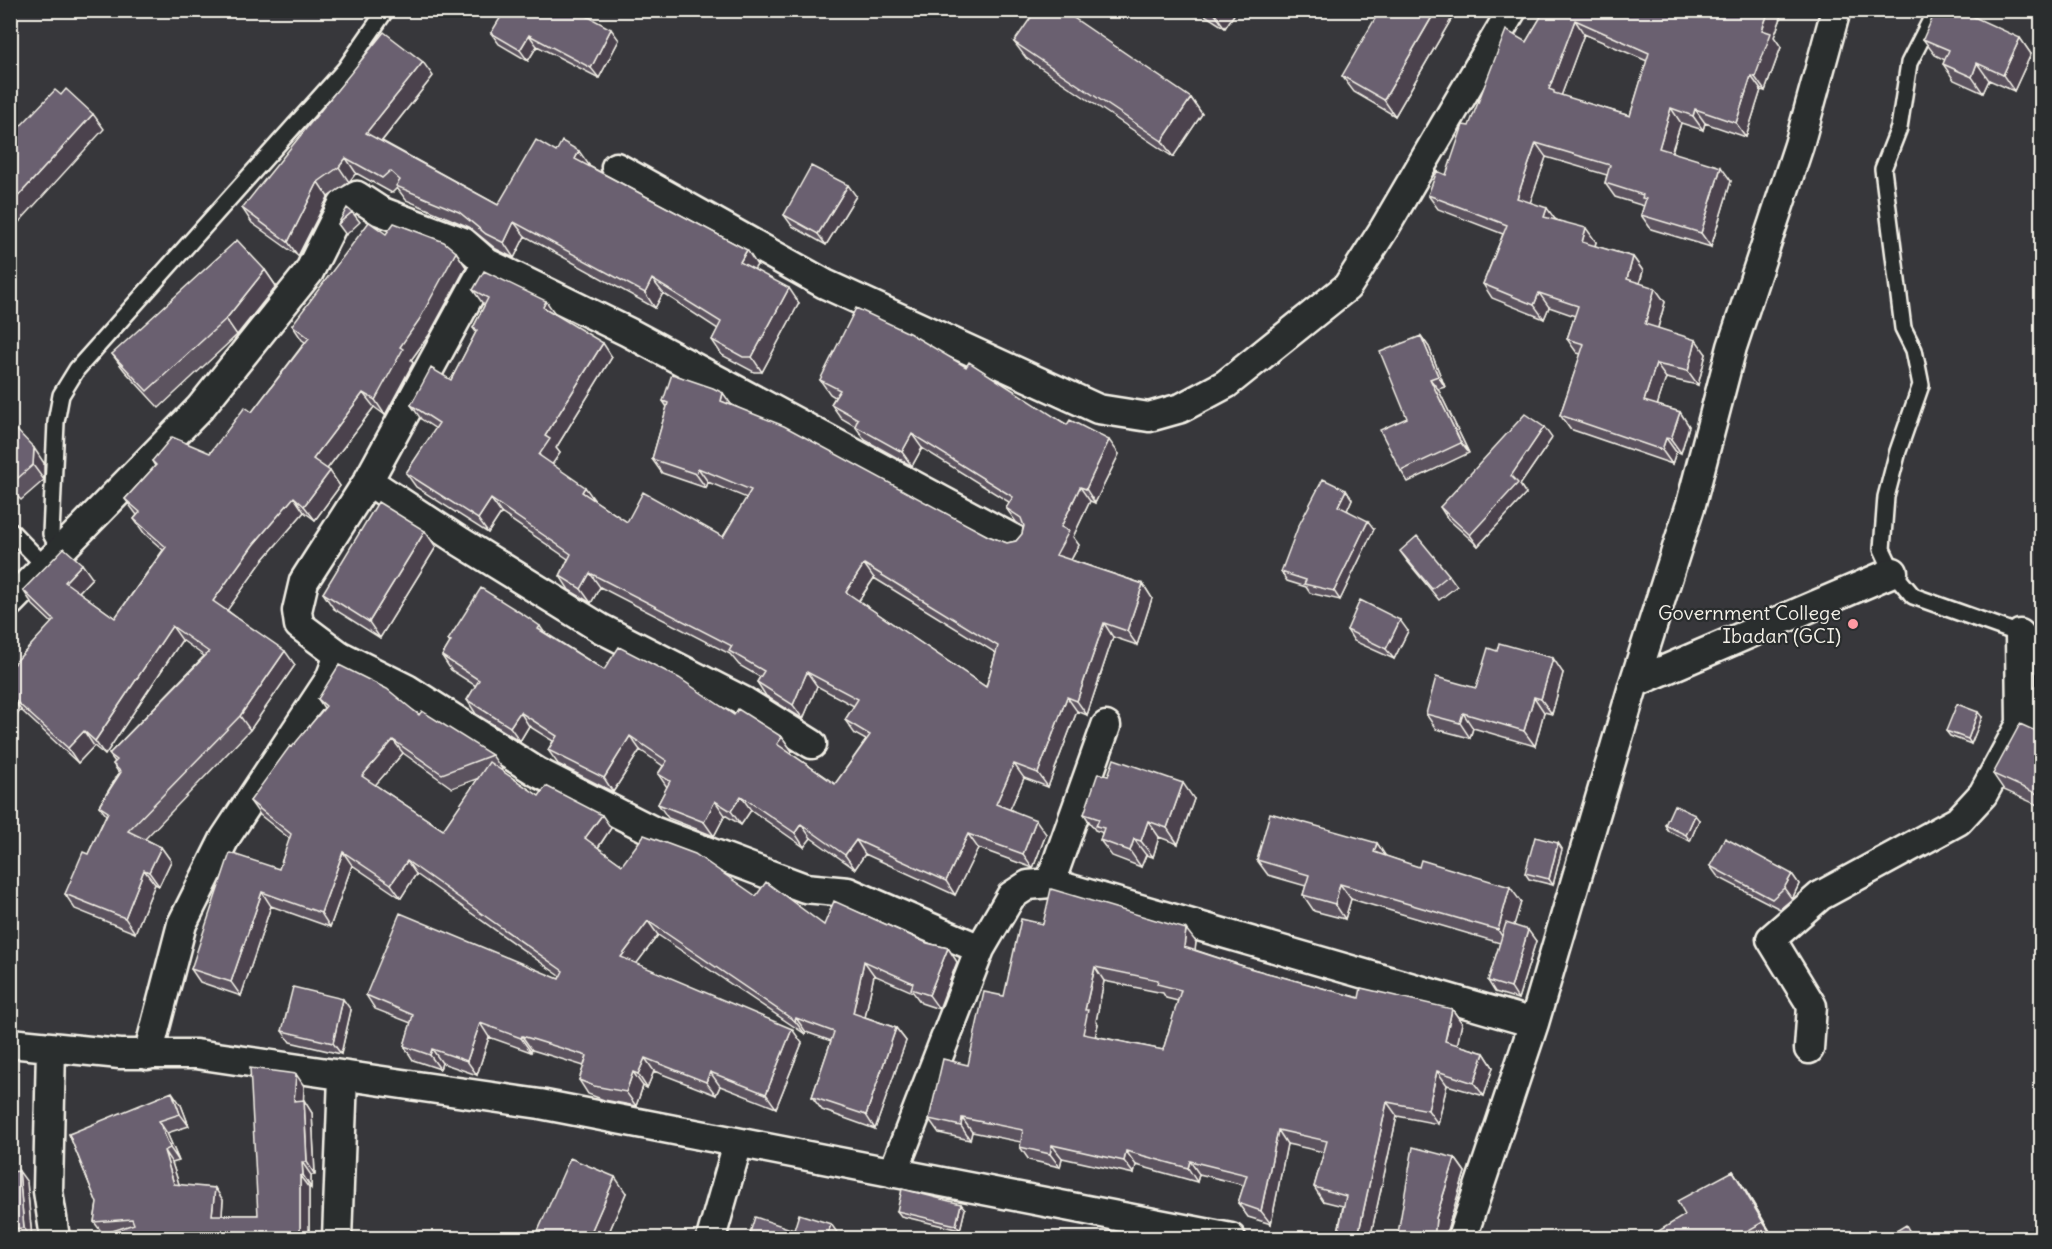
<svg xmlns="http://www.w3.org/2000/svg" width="2052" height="1249" font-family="Delius,sans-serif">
  <rect width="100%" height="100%" fill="#37373b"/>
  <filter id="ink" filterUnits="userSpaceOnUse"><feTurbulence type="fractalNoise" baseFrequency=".0167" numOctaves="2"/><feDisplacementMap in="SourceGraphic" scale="12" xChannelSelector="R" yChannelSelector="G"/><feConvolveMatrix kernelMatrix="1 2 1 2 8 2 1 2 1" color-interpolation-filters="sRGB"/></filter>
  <g filter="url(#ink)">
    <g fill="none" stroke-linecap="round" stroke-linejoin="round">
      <defs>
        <path id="lane" d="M1936,10L1909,63L1899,128L1883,169L1903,328L1914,350L1921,385L1898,451L1886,497L1882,549L1893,572L1913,596L2020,634L2042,639
          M10,530L45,566
          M60,551L51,534L56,422L61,395L77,369L345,69L386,10"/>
        <path id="street" d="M616,167L825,284L1098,409L1149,417L1181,408L1226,384L1347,287L1384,229L1512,10
          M487,263L368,481L304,581L297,611L299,625L339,655L407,689L537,772L653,831L805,888L848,892L980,949
          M368,481L461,542L600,628L745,702L812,744
          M10,602L200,408L309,272L343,204L357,196L380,211L463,242L487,263L628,332L1017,541
          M1634,683L1893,572
          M1050,883L1106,726
          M10,1043L120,1054H196L540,1104L1231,1238
          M51,1047L48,1191L55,1238
          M1809,1049L1812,1006L1771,939L1820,896L1958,821L1983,794L2021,724L2020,634
          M148,1055L182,924L225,838L330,679L339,655
          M893,1173L980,949L1011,896L1028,885L1050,883L1534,1023
          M337,1238L343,1077
          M711,1238L738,1143
          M1462,1238L1534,1023L1634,683L1691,504L1732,347L1799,145L1836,10"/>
      </defs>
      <use href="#lane" stroke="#f4f1e8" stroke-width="20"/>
      <use href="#street" stroke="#f4f1e8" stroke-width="33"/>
      <use href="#lane" stroke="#2a2d2e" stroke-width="15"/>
      <use href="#street" stroke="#2a2d2e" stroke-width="28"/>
    </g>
    <path fill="#5c535f" stroke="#f4f1e8" stroke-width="1.5" fill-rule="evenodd" d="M1197,10H1237L1225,28Z
      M1539,10H1784L1774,37L1781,47L1765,91L1761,90L1746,137L1705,123L1703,130L1681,123L1672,152L1731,181L1711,247L1651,229L1641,215L1644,206L1615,197L1605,183L1607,175L1546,157L1530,202L1555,219L1596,242L1595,246L1633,257L1643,271L1640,283L1665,302L1658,328L1706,354L1698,385L1666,378L1657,405L1680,412L1689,426L1681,453L1676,452L1672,464L1570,429L1560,415L1581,354L1577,353L1567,339L1575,316L1549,307L1544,319L1492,298L1483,284L1503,234L1438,209L1428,195L1446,175L1541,17L1538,12ZM1584,34L1647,61L1630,116L1561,96Z
      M1456,11L1395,116L1354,92L1342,76Z
      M491,33L619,40L599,78L537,46L528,61L499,44Z
      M2020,38L2031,54L2014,91L1989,80L1983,93L1954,80L1943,64L1945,60L1935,55L1923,39Z
      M1014,42L1191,98L1202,114L1173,157L1026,58Z
      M433,76L382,141L498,205L556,152L589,165V166L747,250L757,265L754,269L799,303L762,372H754L722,355L712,340L718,329L663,293L655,308L525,236L514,258L496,249L469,227L406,200L397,188L392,193L356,173L349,182L328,197L298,256L252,223L242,208Z
      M856,196L826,245L792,226L784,215Z
      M352,212L360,222L346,235L338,224Z
      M386,234L456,252L466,267L429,335L411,360L413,363L385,415L374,407L327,469L340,486L315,520L304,512L263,560L227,610L295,665L250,730L145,839L161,847L171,861L159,886L155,884L135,933L75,909L65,894L88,854L106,815L99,806L119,773L113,764L115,762L109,754L204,656L182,640L105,755L94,746L78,763L21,710L10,722V668L52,623L33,605L23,590L92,578L79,592L115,618L163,550L144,533L134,519L137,515L125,499L155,466L152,461L210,453L252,412L305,342L302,340L292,325Z
      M265,270L276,286L237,335L159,408L124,370L112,354Z
      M473,290L556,315L612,357L556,448L560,453L552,464L595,501L627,522L723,537L747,498L708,482L706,488L662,473L652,459L667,407L663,401L723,393L731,405L988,536L1007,543L1016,541L1022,534L1023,527L1016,522L1006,508L1009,502L922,448L912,466L865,440L855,426L841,418L831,404L835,397L830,394L820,380L966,367L1119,454L1095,503L1090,501L1073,537L1079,545L1071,560L1143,584L1152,598L1137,645L1113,637L1087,715L1077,711L1048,787L1024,778L1010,809L1046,834L1033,868L978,848L955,895L865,854L855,869L811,838L804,847L751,810L741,825L725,815L714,836L668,818L658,804L667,787L658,774L663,766L640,750L613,792L558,764L548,750L553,741L529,726L520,741L476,714L467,700L476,686L451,670L442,656L450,643L448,640L540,626L544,632L604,670L734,715L782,737L792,751L790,753L835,784L866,740L855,734L845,720L854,706L817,686L803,719L766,696L757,682L760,677L739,665L730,654L600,587L591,603L569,590L560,576L568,559L501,513L488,533L416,487L406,473L436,429L421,419L411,405L451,380L476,332L473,328L485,305L483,304ZM874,578L996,653L986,687L859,601Z
      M1421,336L1429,347L1445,387L1438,389L1469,453L1408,482L1401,471L1407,418Z
      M10,423L44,463V480L21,500L10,489Z
      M1552,438L1520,485L1526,494L1478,546L1447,518L1440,507Z
      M1352,499L1347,510L1374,529L1340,600L1310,593L1306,587L1287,581L1281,572Z
      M436,547L380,638L334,609L323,593Z
      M1400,551L1449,575L1457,586L1439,600L1408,562Z
      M1347,630L1408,631L1394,659L1354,641Z
      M1563,673L1552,714L1544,712L1535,746L1473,728L1470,738L1436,729L1426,714L1476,688Z
      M318,699L419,715L492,755L502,769L500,770L539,796L611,828L598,848L622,865L756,896L824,925L927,943L948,948L957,962L939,1009L921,1003L913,992L874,975L865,1017L896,1028L906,1041L875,1129L822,1110L812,1097L831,1041L806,1032L805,1034L658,935L636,964L802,1043L776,1108L720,1086L716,1095L654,1071L647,1088L643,1086L636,1106L604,1100L588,1094L579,1080L584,1066L532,1050L531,1052L489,1037L477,1075L442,1063L440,1069L413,1060L404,1046L411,1023L375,1009L366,995L559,979L560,976L416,874L401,898L352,865L330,927L271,906L241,996L200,982L191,969L279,869L290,839L260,815L250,801L324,708ZM403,753L452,788L479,778L443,830L375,785Z
      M1982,717L1971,744L1950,736L1946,731Z
      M2042,734V807L2004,790L1993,774Z
      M1194,799L1178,844L1159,837L1153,857L1146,855L1141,867L1112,856L1100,840L1102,834L1101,832L1095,830L1084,814Z
      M1699,820L1690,841L1668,831L1665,825Z
      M1377,843L1385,856L1521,902L1514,925L1536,941L1518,999L1495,992L1488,981L1500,943L1351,899L1345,919L1314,911L1303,895L1306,886L1268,875L1257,860Z
      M1558,843L1562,849L1553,885L1529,879L1525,873Z
      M1710,866L1792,874L1799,884L1792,899L1780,909L1718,877Z
      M1043,924L1196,942L1195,950L1249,968L1359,998L1452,1009L1462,1023L1457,1045L1484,1053L1493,1067L1484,1096L1447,1085L1438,1124L1397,1116L1370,1239H1343L1338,1232L1343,1206L1323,1201L1314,1187L1324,1152L1287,1144L1271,1224L1248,1217L1238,1203L1244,1185L1199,1174L1197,1182L1136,1165L1134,1174L1062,1158L1060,1167L1029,1160L1020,1147L1021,1142L972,1132L970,1140L939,1133L929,1119L968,1065ZM1104,981L1163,993L1166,998L1178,1001L1163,1050L1095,1036L1098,1024L1096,1021Z
      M351,1010L341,1054L290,1042L282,1031Z
      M304,1086L303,1100L312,1113L315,1175H311V1188H309V1239L103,1234L94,1222L97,1203L69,1134L181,1105L189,1126L167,1133L179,1161L172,1163L179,1184L223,1200L222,1215H258Z
      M1455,1158L1465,1172L1446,1233V1239H1402L1398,1233Z
      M1733,1171L1744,1188L1774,1238L1654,1239L1685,1215Z
      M10,1172L27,1182L32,1239H10Z
      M626,1193L606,1239H543L538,1231Z
      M965,1209L960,1230L901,1216L897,1211Z"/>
    <path fill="#4b434e" stroke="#f4f1e8" stroke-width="1.5" d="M1212,10H1237L1225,28Z
      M1436,10L1456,11L1395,116L1384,100Z
      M1769,10H1784L1774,37L1781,47L1765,91L1755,77L1762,30Z
      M1575,20L1584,34L1560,99L1549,89Z
      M611,29L619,40L599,78L591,68Z
      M529,35L537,46L528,61L520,50Z
      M2020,38L2031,54L2014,91L2003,75Z
      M423,62L433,76L377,147L366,133Z
      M1977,63L1989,80L1983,93L1972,77Z
      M1751,76L1761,90L1746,137L1736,123Z
      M1191,98L1202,114L1173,157L1162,141Z
      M1671,108L1681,123L1668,162L1659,148Z
      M1695,109L1705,123L1703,130L1693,116Z
      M93,114L104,129L10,232V205Z
      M1536,143L1546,157L1527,212L1517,198Z
      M579,151L589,165L585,174L575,159Z
      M346,158L356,173L349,182L339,167Z
      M1721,167L1731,181L1711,247L1701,233Z
      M318,182L328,197L298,256L288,242Z
      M848,185L856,196L826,245L818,234Z
      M1547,208L1557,222L1544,217Z
      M514,222L525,236L514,258L504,243Z
      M1586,228L1596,242L1592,256L1582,242Z
      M747,250L757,265L750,276L740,262Z
      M456,252L466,267L429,335L411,360L413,363L385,415L375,400L400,347Z
      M1633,257L1643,271L1636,293L1627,279Z
      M265,270L276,286L237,335L226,319Z
      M652,279L663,293L655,308L645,293Z
      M789,288L799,303L762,372L752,357Z
      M1655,288L1665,302L1655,338L1645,324Z
      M1539,293L1549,307L1544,319L1534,305Z
      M546,301L556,315L543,307Z
      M1421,336L1429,347L1445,387L1438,376Z
      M1696,340L1706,354L1698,385L1688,371Z
      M603,343L612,357L556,448L560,453L549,469L539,455L545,436Z
      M1656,364L1666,378L1654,415L1644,401Z
      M1430,379L1438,389L1469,453L1461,443Z
      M363,393L374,407L324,473L313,459Z
      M723,393L733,407L721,401Z
      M1680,412L1689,426L1681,453L1671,439Z
      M1544,427L1552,438L1520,485L1526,494L1478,546L1470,535Z
      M912,434L922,448L912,466L902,452Z
      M1666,438L1676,452L1672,464L1662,450Z
      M1109,440L1119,454L1095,503L1086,489Z
      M34,448L44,463V480L33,465Z
      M698,468L708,482L706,488L696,474Z
      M330,471L340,486L315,520L304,506Z
      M585,487L595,501L582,492Z
      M1080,487L1090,501L1073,537L1079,545L1066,569L1056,555L1061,527Z
      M1346,490L1352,499L1345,515L1338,506Z
      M294,497L304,512L263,560L224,615L213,601L253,545Z
      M491,499L501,513L488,533L478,519Z
      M1368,521L1374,529L1340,600L1334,591Z
      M425,531L436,547L380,638L369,622Z
      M82,564L92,578L75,596L65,582Z
      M864,564L874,578L855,606L846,592Z
      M590,573L600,587L591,603L581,589Z
      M1143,584L1152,598L1137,645L1127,631Z
      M1400,620L1408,631L1394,659L1386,649Z
      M1104,623L1113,637L1087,715L1077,701Z
      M172,626L182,640L105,755L95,741Z
      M285,651L295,665L250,730L240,716Z
      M1553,658L1563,673L1552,714L1541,699Z
      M807,672L817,686L803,719L793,705Z
      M10,696L21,710L10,722Z
      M1067,697L1077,711L1048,787L1038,773Z
      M1534,697L1544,712L1535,746L1524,731Z
      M520,712L529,726L520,741L510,727Z
      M1978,712L1982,717L1971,744L1968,739Z
      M1463,713L1473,728L1470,738L1460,723Z
      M84,731L94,746L78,763L68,748Z
      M630,736L640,750L613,792L604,778Z
      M782,737L792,751L787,758L777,744Z
      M393,740L403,753L371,790L362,776Z
      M1014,764L1024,778L1006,818L996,804Z
      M1183,783L1194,799L1178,844L1167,828Z
      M741,796L751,810L741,825L731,811Z
      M715,801L725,815L714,836L704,822Z
      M602,815L611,828L595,852L585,838Z
      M1695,815L1699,820L1690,841L1686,835Z
      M1036,820L1046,834L1033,868L1023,854Z
      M1148,821L1159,837L1153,857L1141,841Z
      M801,824L811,838L804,847L795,833Z
      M968,834L978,848L955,895L946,881Z
      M1134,839L1146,855L1141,867L1130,851Z
      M856,840L865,854L855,869L845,855Z
      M1377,843L1387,858L1374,852Z
      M1558,843L1562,849L1553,885L1549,879Z
      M161,847L171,861L159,886L149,872Z
      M343,852L352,865L330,927L321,913Z
      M407,861L416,874L401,898L391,884Z
      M144,870L155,884L135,933L125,918Z
      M1792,874L1799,884L1792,899L1784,888Z
      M1340,884L1351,899L1345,919L1335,904Z
      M1510,887L1521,902L1508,945L1498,930Z
      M262,892L271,906L241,996L231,982Z
      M648,921L658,935L631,971L621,957Z
      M1186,929L1196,942L1194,961L1184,947Z
      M1528,930L1536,941L1518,999L1511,988Z
      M948,948L957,962L939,1009L929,995Z
      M864,961L874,975L863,1027L853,1013Z
      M1095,967L1104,981L1096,1021L1098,1024L1093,1047L1083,1034L1085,1010Z
      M343,999L351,1010L341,1054L333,1043Z
      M1452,1009L1462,1023L1455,1055L1445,1041Z
      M796,1018L806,1032L805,1034L795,1021Z
      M480,1023L489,1037L477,1075L467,1061Z
      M896,1028L906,1041L875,1129L866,1115Z
      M792,1029L802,1043L776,1108L766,1094Z
      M522,1036L532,1050L531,1052L521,1038Z
      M432,1049L442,1063L440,1069L430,1055Z
      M1484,1053L1493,1067L1484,1096L1474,1083Z
      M645,1058L654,1071L647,1088L638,1074Z
      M1437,1071L1447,1085L1438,1124L1428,1110Z
      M633,1072L643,1086L636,1106L626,1092Z
      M710,1072L720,1086L716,1095L706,1082Z
      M296,1074L304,1086L303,1113L294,1101Z
      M172,1092L181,1105L189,1126L180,1114Z
      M304,1100L312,1113L315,1175L307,1162Z
      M1387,1102L1397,1116L1370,1239H1359L1358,1236Z
      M962,1118L972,1132L970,1140L961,1126Z
      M159,1121L167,1133L179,1161L170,1148Z
      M1278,1130L1287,1144L1271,1224L1261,1211Z
      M1052,1145L1062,1158L1060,1167L1050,1154Z
      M164,1151L172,1163L183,1196L174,1184Z
      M1126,1151L1136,1165L1134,1174L1124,1161Z
      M1455,1158L1465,1172L1446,1233V1239H1434L1436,1218Z
      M1190,1161L1199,1174L1197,1182L1188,1168Z
      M302,1162L311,1175V1188L303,1175Z
      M19,1171L27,1182L32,1239L24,1228Z
      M1733,1171L1744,1188L1774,1238L1763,1222Z
      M300,1176L309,1188V1239H300Z
      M615,1177L626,1193L606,1239H588Z
      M215,1188L223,1200L221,1227L212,1215Z
      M961,1204L965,1209L960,1230L956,1225Z
      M831,1224L841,1238L828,1233Z"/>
    <path fill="#6b606f" stroke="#f4f1e8" stroke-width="1.5" fill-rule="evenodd" d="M505,10H576L611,29L591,68L529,35L520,50L491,33Z
      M1036,10H1062L1191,98L1162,141L1014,42Z
      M1380,10H1436L1384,100L1342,76Z
      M1539,10H1769L1762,30L1771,33L1755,77L1751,76L1736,123L1695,109L1693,116L1671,108L1659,148L1721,167L1701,233L1641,215L1646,199L1642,198L1643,195L1605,183L1610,165L1536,143L1517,198L1547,208L1544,217L1586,228L1582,242L1633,257L1627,279L1655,288L1645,324L1696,340L1688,371L1656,364L1644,401L1680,412L1671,439L1666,438L1662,450L1560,415L1584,344L1567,339L1578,306L1539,293L1534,305L1483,284L1507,225L1428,195L1437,171L1446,175L1463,125L1469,126L1506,30L1526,42L1542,15L1538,12ZM1575,20L1649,53L1630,116L1554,93V91L1549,89Z
      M1936,10H1959L2020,38L2003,75L1977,63L1972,77L1943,64L1949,50L1923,39Z
      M384,32L423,62L366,133L498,205L536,140L556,152L562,141L579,151L575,159L747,250L740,262L789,288L752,357H743L712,340L721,322L652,279L645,293L514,222L504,243L486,234L459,212L396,186L400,180L390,171L382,178L346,158L339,167L318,182L288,242L242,208Z
      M66,89L93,114L10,205V137L55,90L61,95Z
      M811,166L848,185L818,234L784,215Z
      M347,208L352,212L338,224Z
      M369,222L386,234L394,223L444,242L456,252L419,320L400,347L403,349L375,400L363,393L313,459L330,471L304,506L294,497L253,545L213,601L285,651L240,716L128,831L161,847L149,872L144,870L125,918L65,894L83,852L88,854L108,812L99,806L121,772L113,764L117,760L109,754L209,652L172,626L95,741L84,731L68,748L10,696V668L54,620L23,590L64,548L82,564L65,582L115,618L166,547L134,519L140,512L125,499L156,465L152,461L172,437L210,453L245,407L252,412L309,338L292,325Z
      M237,240L265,270L226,319L147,391L112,354Z
      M484,271L546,301L543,307L603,343L545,436L550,439L539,455L585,487L582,492L627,522L643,492L723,537L751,490L698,468L696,474L652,459L668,403L663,401L672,374L713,388L723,393L721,401L784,426L988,536L1007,543L1016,541L1022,534L1024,526L1021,518L1006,508L1013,497L912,434L902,452L855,426L858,419L831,404L840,390L820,380L856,308L909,333L966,367L969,362L1067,425L1070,420L1109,440L1086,489L1080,487L1061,527L1069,531L1056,555L1143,584L1127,631L1104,623L1077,701L1067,697L1038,773L1014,764L996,804L1036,820L1023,854L968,834L946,881L856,840L845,855L801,824L795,833L741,796L731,811L715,801L704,822L658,804L670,781L658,774L667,761L630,736L604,778L548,750L557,736L520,712L510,727L467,700L479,680L442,656L451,641L448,640L481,588L524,615L540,626L538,629L604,670L619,647L679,678L734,715L738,709L782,737L777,744L835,784L870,735L845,720L858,699L807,672L793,705L757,682L764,671L729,651L732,646L590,573L581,589L560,576L571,554L491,499L478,519L406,473L439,423L411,405L431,368L451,380L477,330L473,328L488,298L473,290ZM864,564L998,646L986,687L846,592Z
      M1421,336L1438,376L1430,379L1461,443L1401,471L1380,430L1407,418L1380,352Z
      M1525,414L1544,427L1511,476L1518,483L1470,535L1440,507Z
      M10,423L34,448L33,465L10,485Z
      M1323,479L1346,490L1338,506L1368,521L1334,591L1304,584L1306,580L1281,572L1298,527Z
      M378,502L425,531L369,622L323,593Z
      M1417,536L1449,575L1432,589L1400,551Z
      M1360,600L1400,620L1386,649L1347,630Z
      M1499,643L1553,658L1541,699L1534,697L1524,731L1463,713L1460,723L1426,714L1436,677L1476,688L1488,648L1497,651Z
      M339,665L387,689L419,715L422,711L492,755L442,774L393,740L362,776L443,830L489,762L539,796L546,786L602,815L585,838L622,865L644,835L695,854L756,896L766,882L824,925L834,901L927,943L948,948L929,995L911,989L913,983L864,961L853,1013L896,1028L866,1115L812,1097L834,1032L796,1018L795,1021L648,921L621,957L792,1029L766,1094L710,1072L706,1082L645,1058L638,1074L633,1072L626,1092L594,1086L579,1080L587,1056L522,1036L521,1038L480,1023L467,1061L432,1049L430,1055L404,1046L413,1015L366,995L400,913L559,979L563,971L407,861L391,884L343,852L321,913L262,892L231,982L191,969L230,853L279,869L291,834L250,801L290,746L292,747L326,706L318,699Z
      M1957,704L1978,712L1968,739L1946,731Z
      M2020,724L2042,734V796L1993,774Z
      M1114,759L1183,783L1167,828L1148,821L1141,841L1134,839L1130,851L1100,840L1104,828L1096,826L1099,819L1084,814L1098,773L1108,776Z
      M1674,805L1695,815L1686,835L1665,825Z
      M1270,813L1377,843L1374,852L1419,867L1421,860L1510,887L1498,930L1340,884L1335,904L1303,895L1309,875L1257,860Z
      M1535,837L1558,843L1549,879L1525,873Z
      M1725,838L1792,874L1784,888L1772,899L1710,866Z
      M1051,889L1186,929L1184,947L1249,968L1359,998L1361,988L1452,1009L1445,1041L1484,1053L1474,1083L1437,1071L1428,1110L1387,1102L1358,1236L1338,1232L1346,1196L1314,1187L1327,1141L1278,1130L1261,1211L1238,1203L1247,1175L1190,1161L1188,1168L1126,1151L1124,1161L1052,1145L1050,1154L1020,1147L1023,1130L962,1118L961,1126L929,1119L943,1059L968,1065L984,992L1004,996L1021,919L1043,924ZM1095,967L1158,980L1157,984L1181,990L1163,1050L1083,1034L1088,1010H1085Z
      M1506,923L1528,930L1511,988L1488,981Z
      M293,987L343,999L333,1043L282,1031Z
      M250,1068L296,1074L294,1101L304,1100L307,1162H302L303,1175L300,1176V1239H99L100,1235L134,1224L132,1219L94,1222L97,1203L69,1134L172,1092L180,1114L159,1121L170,1148L164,1151L174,1184L215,1188L212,1215H258Z
      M1413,1147L1455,1158L1436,1218L1434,1239H1417L1398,1233Z
      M570,1158L615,1177L588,1239H554L538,1231Z
      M19,1171L24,1228L10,1229V1172Z
      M1733,1171L1763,1222L1747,1231L1751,1239H1654L1652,1235L1685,1215L1677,1201Z
      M902,1189L961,1204L956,1225L897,1211Z
      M799,1214L831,1224L828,1233L847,1239H748L755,1217L794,1230Z
      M1906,1225L1914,1239H1883Z"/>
  </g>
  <circle fill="#ff9aa2" stroke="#2a2d2e" stroke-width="2" cx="1853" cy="624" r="6"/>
  <g text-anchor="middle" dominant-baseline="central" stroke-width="4.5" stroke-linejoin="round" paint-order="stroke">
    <g font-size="20" fill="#f4f1e8" stroke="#2a2d2e" text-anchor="end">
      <text x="1841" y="612">Government College<tspan x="1841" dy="23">Ibadan (GCI)</tspan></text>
    </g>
  </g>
  <rect width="2052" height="1249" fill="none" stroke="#2a2d2e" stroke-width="36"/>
  <rect x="18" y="18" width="2016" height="1213" fill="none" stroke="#f4f1e8" stroke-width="2" filter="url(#ink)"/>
</svg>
